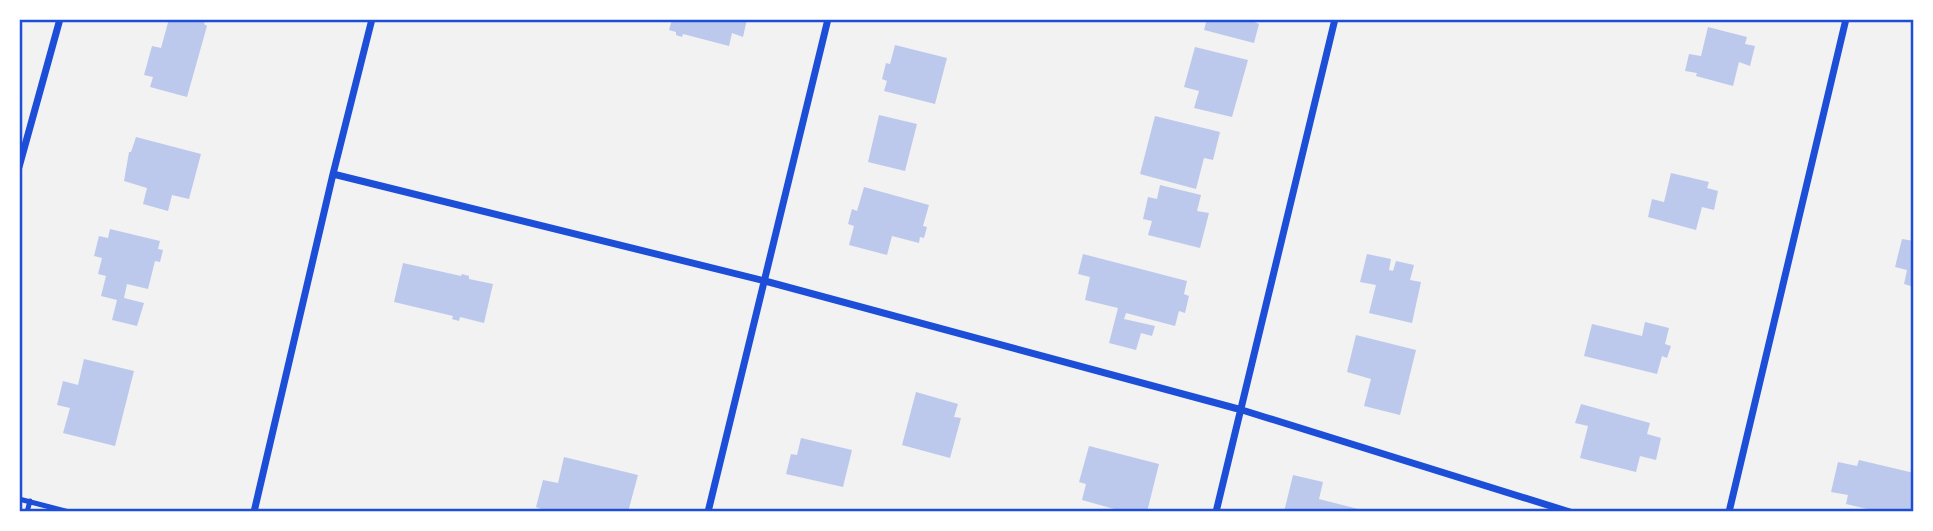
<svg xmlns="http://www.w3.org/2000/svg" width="1933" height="531" font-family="'Work Sans',sans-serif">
  <rect width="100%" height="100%" fill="#f2f2f2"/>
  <path fill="#bdc9ec" d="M169,19H206L204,24L207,26L187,97L150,87L153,77L144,75L152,46L161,48Z
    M672,19H747L743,37L732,33L729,46L683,34L682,37L676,35V32L669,30Z
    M1207,19H1248L1259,24L1254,43L1204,30Z
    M1708,27L1747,37L1745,44L1755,46L1750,66L1739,62L1733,86L1696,76L1697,73L1685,71L1689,54L1701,56Z
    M895,45L947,58L935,104L884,91L887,81L882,79L886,63L890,64Z
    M1195,47L1248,60L1232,117L1194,108L1199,91L1184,87Z
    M879,115L917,124L905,171L868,162Z
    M1155,116L1220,132L1213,160L1204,158L1196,189L1140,174Z
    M136,137L201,154L189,199L172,195L168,211L143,204L147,188L124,181L129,152H131Z
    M1671,173L1709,182L1707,188L1718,191L1714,210L1702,207L1696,230L1648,217L1652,199L1664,202Z
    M1160,185L1201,195L1197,211L1209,213L1200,248L1148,235L1152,221L1143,219L1148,197L1157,199Z
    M864,187L929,205L923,226L927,227L924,238L920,237L919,243L892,236L887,255L849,245L854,226L848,224L852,209L857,211Z
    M110,229L160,241L158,249L163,250L160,262L155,261L148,289L127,284L124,298L144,303L137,326L112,320L117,300L101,296L106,276L98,274L102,258L94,256L99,236L108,238Z
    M1902,239L1914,241V287L1904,284L1907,270L1895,267Z
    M1083,254L1187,281L1184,294L1189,296L1185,313L1179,311L1175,326L1126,313L1124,319L1155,326L1152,336L1141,333L1136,350L1109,343L1118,308L1085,300L1090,277L1078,274Z
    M1367,254L1391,259L1389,270L1393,271L1396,261L1414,265L1410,280L1421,282L1412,323L1369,313L1376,285L1360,282Z
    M403,263L461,276L462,274L469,276V279L493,284L484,323L460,317L459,321L452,319L453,316L394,302Z
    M1645,322L1669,328L1665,344L1671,346L1667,358L1662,356L1657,374L1584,356L1592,324L1642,336Z
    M1356,335L1416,350L1400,415L1364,406L1371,379L1347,372Z
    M84,359L134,371L115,446L63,433L70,408L57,405L63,381L78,385Z
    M916,392L958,404L954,417L961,418L950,458L902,445Z
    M1581,404L1650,423L1647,434L1661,438L1656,460L1640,456L1636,472L1580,458L1588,426L1575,423Z
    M801,438L852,450L843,487L786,474L791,454L797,455Z
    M1089,446L1159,464L1147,512H1125L1082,500L1086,484L1079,482Z
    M564,457L638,475L628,512L596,510L595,512H549L536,507L543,480L558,483Z
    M1859,460L1914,473V495L1910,512H1880L1846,504L1848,495L1831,492L1838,462L1857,466Z
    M1293,475L1323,482L1319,499L1370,512H1284Z"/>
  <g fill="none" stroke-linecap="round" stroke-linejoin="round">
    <path stroke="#1d4ed8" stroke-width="5" d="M19,499L69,512
      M27,512L30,501"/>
    <path stroke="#1d4ed8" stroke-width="7" d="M19,167L60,19
      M333,174L765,281L1242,410L1570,512
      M254,512L333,174L372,19
      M708,512L828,19
      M1216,512L1335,19
      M1729,512L1846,19"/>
  </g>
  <rect width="1933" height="531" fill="none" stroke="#ffffff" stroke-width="42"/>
  <rect x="21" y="21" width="1891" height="489" fill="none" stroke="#1d4ed8" stroke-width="2.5"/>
</svg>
